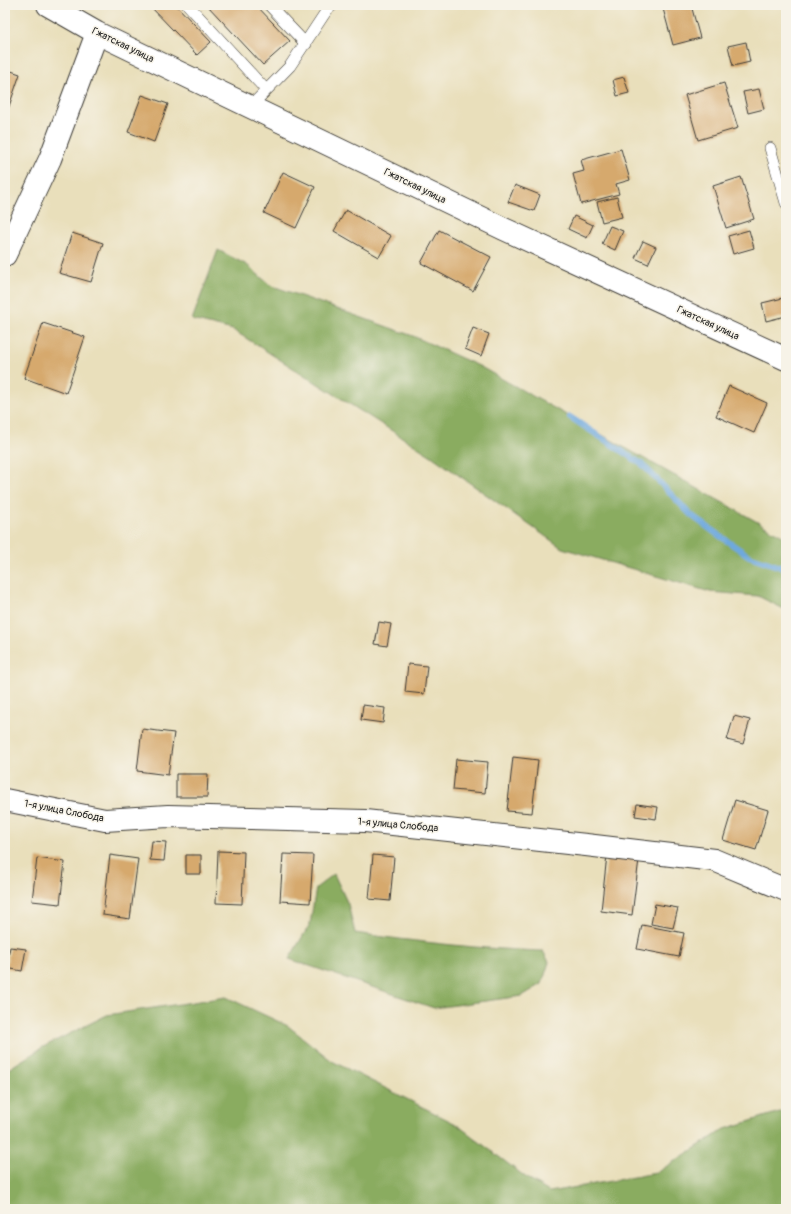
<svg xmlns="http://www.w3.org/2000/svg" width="791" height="1214" font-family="Pangolin,sans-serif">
  <rect width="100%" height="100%" fill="#f7f3e8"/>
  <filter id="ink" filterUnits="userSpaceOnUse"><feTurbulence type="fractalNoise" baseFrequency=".025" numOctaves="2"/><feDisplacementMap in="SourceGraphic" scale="8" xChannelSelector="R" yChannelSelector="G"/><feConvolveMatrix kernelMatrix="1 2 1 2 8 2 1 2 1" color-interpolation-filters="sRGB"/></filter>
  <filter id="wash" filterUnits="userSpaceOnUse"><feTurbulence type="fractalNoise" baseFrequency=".012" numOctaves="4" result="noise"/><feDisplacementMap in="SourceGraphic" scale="16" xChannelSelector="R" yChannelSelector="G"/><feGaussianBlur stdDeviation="0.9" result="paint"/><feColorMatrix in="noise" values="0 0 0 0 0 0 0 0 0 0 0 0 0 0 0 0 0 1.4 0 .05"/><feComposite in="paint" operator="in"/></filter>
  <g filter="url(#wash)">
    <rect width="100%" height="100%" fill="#e9dfbb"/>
    <path fill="#8aac61" stroke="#53643e" d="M218,250L247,265L270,285L413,336L479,366L786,538V610L758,596L710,592L562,548L430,455L233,330L192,320Z
      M334,874L348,904L355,933C418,942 480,949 543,951L549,962L542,984L522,996L434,1008L289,959L310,924L316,888Z
      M226,997L288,1026L332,1061L456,1124L528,1179L549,1192L656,1173L725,1129L786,1110V1209H5V1071L43,1047L107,1015Z"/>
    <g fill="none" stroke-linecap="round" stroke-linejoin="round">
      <path stroke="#6ea9de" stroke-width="6" d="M570,417L643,465L691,515L717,534L749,556L786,569"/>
    </g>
    <g id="blocks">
      <path fill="#d6a96d" d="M149,5H176L211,42L197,55Z
        M207,5H256L290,41L263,65Z
        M662,5H691L700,38L673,45Z
        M746,42L750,62L733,66L728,46Z
        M5,69L20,74L5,118Z
        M624,77L629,93L617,96L613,80Z
        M724,83L738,128L698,140L685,95Z
        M759,89L764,109L748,113L743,92Z
        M142,95L168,104L154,142L128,132Z
        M621,149L630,180L616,184L619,194L581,204L573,174L584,171L581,160Z
        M283,172L315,187L296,228L264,213Z
        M741,177L754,219L726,228L713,186Z
        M515,185L540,195L534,211L508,202Z
        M617,197L622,217L602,222L597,202Z
        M346,210L391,236L379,257L334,231Z
        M574,216L593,225L587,238L568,229Z
        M610,226L623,231L615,250L602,244Z
        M439,230L491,257L473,291L421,263Z
        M749,230L754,248L733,254L728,236Z
        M72,233L103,243L91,282L59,273Z
        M643,241L656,247L648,264L635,258Z
        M783,298L786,316L766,321L762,303Z
        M43,323L85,337L66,393L24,378Z
        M473,328L489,334L481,356L465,349Z
        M729,386L767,403L754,433L716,416Z
        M379,622L391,624L387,646L375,644Z
        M408,664L427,666L424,694L405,692Z
        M363,705L385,708L383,723L361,720Z
        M734,716L750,720L743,744L727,740Z
        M142,729L174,733L168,775L137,771Z
        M513,757L538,760L532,813L507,811Z
        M456,759L488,762L485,793L453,790Z
        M176,774H208L207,797H176Z
        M735,800L768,810L756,850L723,840Z
        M637,804L658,807L656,819L635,816Z
        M152,841L166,842L164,861L150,860Z
        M218,851L244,852L242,904L216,903Z
        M283,854L313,855L310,903L280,901Z
        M110,855L138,859L130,919L103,915Z
        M186,855H201V874H186Z
        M373,855L394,857L390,901L369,899Z
        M607,855L639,859L632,915L601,911Z
        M37,858L65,862L60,904L32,901Z
        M655,904L678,908L673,928L651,924Z
        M642,925L684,933L679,957L637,949Z
        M10,947L26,949L22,971L6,968Z"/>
    </g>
  </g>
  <g filter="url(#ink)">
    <use href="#blocks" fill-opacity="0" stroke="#3b3934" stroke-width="1"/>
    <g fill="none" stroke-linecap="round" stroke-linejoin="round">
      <defs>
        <path id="lane" d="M188,5L266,90
          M269,5L306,44
          M250,107L290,66L327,10L333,5
          M770,148L786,203"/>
        <path id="street" d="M48,5L97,33L504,229L786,359
          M5,255L50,159L97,33
          M5,800L105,820L168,816L365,821L586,845L714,860L786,890"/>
      </defs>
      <use href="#lane" stroke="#3b3934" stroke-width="12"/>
      <use href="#street" stroke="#3b3934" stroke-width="24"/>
      <use href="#lane" stroke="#fff" stroke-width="11"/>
      <use href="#street" stroke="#fff" stroke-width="22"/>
    </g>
  </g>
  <g text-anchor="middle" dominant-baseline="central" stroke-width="3" stroke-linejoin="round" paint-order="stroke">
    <g font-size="10" fill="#1c1c1c" stroke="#f7f3e8">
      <text transform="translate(123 45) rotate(26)">Гжатская улица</text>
      <text transform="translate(415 186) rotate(26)">Гжатская улица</text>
      <text transform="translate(708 323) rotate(25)">Гжатская улица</text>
      <text transform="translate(64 811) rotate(11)">1-я улица Слобода</text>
      <text transform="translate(398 825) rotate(5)">1-я улица Слобода</text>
    </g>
  </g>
  <rect width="791" height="1214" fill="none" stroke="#f7f3e8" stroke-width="20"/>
</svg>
